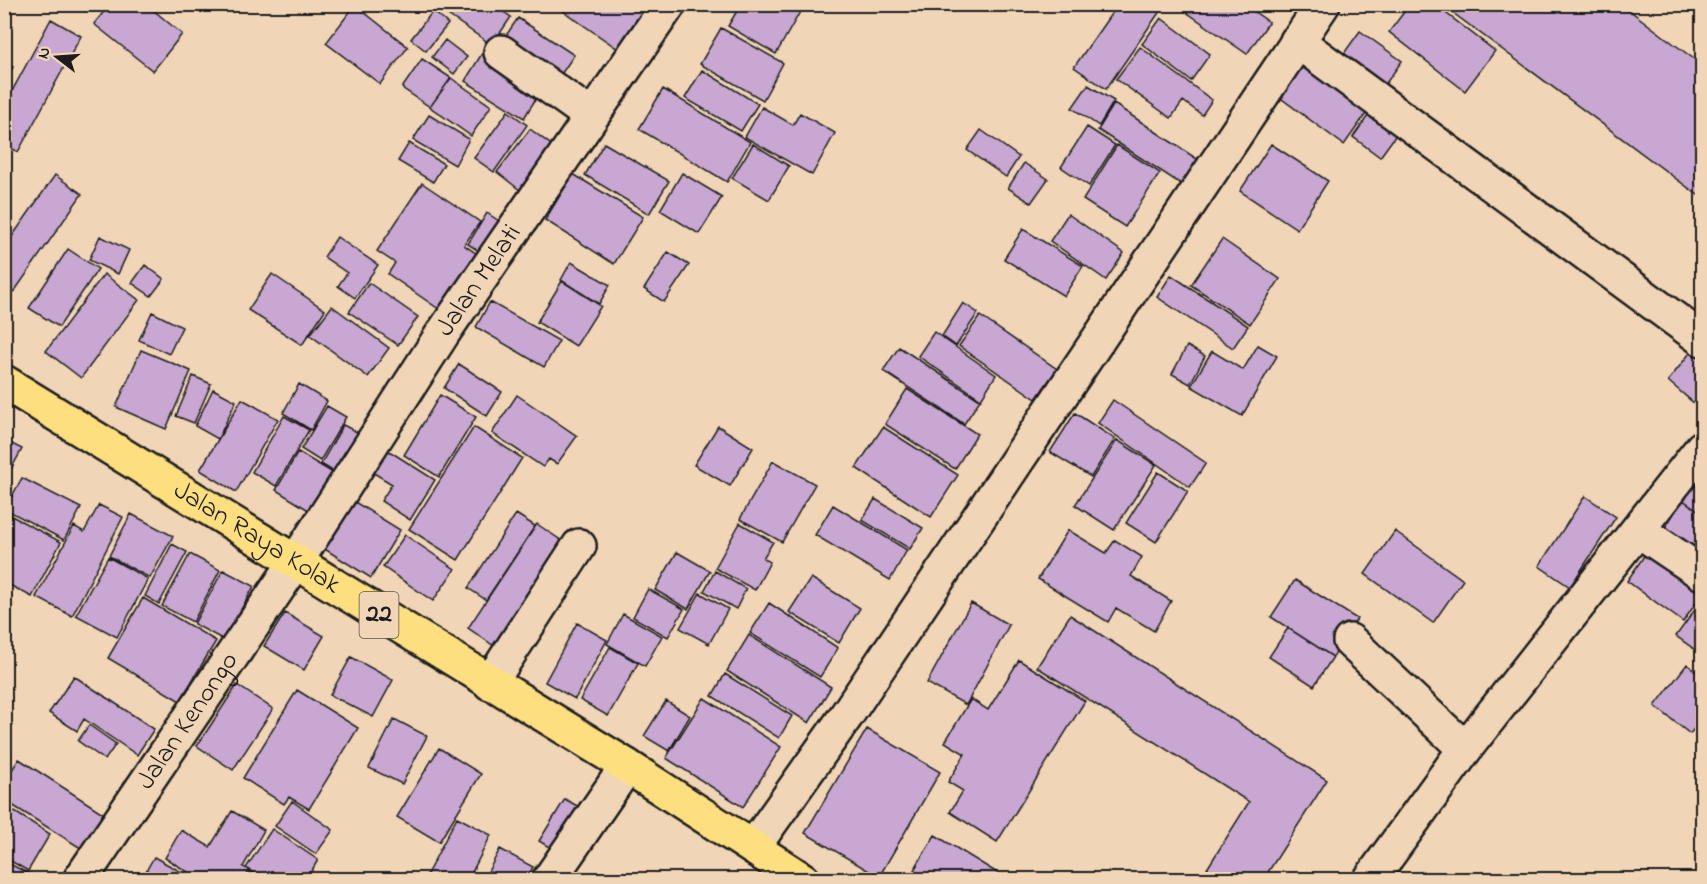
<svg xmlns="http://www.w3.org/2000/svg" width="1707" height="884" font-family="'Indie Flower',sans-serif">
  <rect width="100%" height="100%" fill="#f0d6b7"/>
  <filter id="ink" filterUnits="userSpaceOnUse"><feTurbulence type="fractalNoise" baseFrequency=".0167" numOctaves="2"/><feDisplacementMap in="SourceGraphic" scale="12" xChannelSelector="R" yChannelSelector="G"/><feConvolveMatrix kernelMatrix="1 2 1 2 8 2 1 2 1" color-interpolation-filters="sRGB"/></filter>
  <g filter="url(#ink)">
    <path fill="#c8a7d2" stroke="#1c1c1c" stroke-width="1.5" d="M110,4H146L182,34L153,71L94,24Z
      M451,4H492L511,17L492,45L445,13Z
      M553,4H630L642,13L618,49Z
      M741,4H792L801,10L776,54L728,26Z
      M1118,4H1165L1106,89L1074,67Z
      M1243,4L1269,22L1247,54L1176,5Z
      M1410,4H1434L1495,51L1465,91L1389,32Z
      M1441,4H1621L1702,65V198Z
      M355,5L408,47L380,84L326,43Z
      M433,11L448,24L426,51L411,39Z
      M518,18L574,55L554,85L498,47Z
      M1161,18L1210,54L1191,81L1142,44Z
      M51,19L81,36L18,152L4,144V106Z
      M721,28L783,63L763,100L700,64Z
      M1360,31L1402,61L1379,93L1337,63Z
      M445,40L467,57L454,74L432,57Z
      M486,47L545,84L524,118L465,81Z
      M1140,47L1212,100L1202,115L1183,101L1171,118L1116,79Z
      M1310,53L1375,101L1344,145L1278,96Z
      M422,59L451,78L430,107L402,88Z
      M4,62L13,67L4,82Z
      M702,70L758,104L741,131L685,98Z
      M451,78L491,106L471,136L430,107Z
      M1088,85L1114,101L1099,126L1072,108Z
      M663,89L750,142L727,182L639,129Z
      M1377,103L1404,124L1380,157L1353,137Z
      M1114,104L1203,163L1187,188L1098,130Z
      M762,107L793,125L800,113L835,133L812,175L745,137Z
      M508,111L527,125L494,172L474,158Z
      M429,115L469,139L455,165L413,140Z
      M1087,127L1115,145L1089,186L1061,167Z
      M530,129L554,147L521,191L497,172Z
      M981,130L1019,157L1006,177L967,150Z
      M409,143L444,164L433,182L398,161Z
      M604,143L669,181L649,214L585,175Z
      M753,144L789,166L769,200L732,178Z
      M1271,144L1328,181L1297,229L1240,191Z
      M1117,145L1160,173L1125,227L1083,200Z
      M1024,163L1048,179L1031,203L1008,188Z
      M682,173L722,197L699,234L660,210Z
      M573,174L643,217L614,264L545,220Z
      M55,175L82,194L14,292L4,285V248Z
      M422,183L480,222L464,245L483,258L446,314L388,274L395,263L377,251Z
      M4,190L10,194L4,204Z
      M487,213L505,225L485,255L468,244Z
      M1068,214L1124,253L1106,280L1050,241Z
      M1023,229L1083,266L1064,296L1004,259Z
      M100,236L129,250L118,274L89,260Z
      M337,237L378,265L355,298L338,286L347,273L324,257Z
      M1222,239L1280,279L1250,324L1191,285Z
      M68,249L98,269L59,327L29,308Z
      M668,252L689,265L664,302L644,289Z
      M571,262L610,285L599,304L561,280Z
      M145,265L164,279L151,296L132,283Z
      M104,274L139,300L81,378L46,351Z
      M272,274L325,310L302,345L248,310Z
      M1171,275L1248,326L1233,348L1157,297Z
      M562,281L601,306L576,346L537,322Z
      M369,283L418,317L398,345L349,312Z
      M490,302L559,341L544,367L476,327Z
      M963,303L978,313L956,346L942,336Z
      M332,306L389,348L368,377L310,335Z
      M152,312L182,327L169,354L139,340Z
      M980,316L1057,369L1036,399L959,346Z
      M934,332L996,375L981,399L918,356Z
      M1258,345L1277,356L1242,416L1191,386L1212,351L1243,370Z
      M1187,346L1205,356L1190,384L1172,374Z
      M899,347L980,400L964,424L883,371Z
      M1693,349L1702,356V410L1668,381Z
      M141,350L191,371L166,429L116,407Z
      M459,364L502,392L487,416L444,388Z
      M193,376L211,384L194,423L176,416Z
      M299,384L327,401L311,430L283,413Z
      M213,389L236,401L218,439L195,426Z
      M907,389L977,434L955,469L885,424Z
      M440,395L476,417L439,477L404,455Z
      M517,395L577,436L557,464L549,459L543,467L492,433Z
      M242,399L278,419L236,492L200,470Z
      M1113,400L1206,463L1190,487L1098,423Z
      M327,406L346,417L320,461L301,449Z
      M1075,413L1115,439L1091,477L1050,452Z
      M284,416L309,430L276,486L252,472Z
      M343,425L359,433L336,473L321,464Z
      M718,426L753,448L730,486L694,465Z
      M474,427L522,458L458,560L409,529Z
      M883,427L958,475L931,517L856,468Z
      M4,440L22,449L4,482Z
      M1117,440L1156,465L1114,530L1075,505Z
      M386,449L435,480L410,520L381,501L392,484L372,472Z
      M298,452L333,473L310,511L276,490Z
      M773,461L815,484L782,542L740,519Z
      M1158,472L1188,491L1156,542L1126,523Z
      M1700,474L1702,476V513L1683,500Z
      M22,478L81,508L64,540L5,509Z
      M345,496L400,530L371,578L315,543Z
      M1585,496L1616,517L1570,587L1539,566Z
      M875,499L923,528L910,549L862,520Z
      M1683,500L1702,513V554L1664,529Z
      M99,505L123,517L72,616L36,597L74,526L84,532Z
      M833,505L907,550L890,580L815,535Z
      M4,512L61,542L32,597L4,582Z
      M131,514L173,536L150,578L109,556Z
      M516,514L535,526L486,600L468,588Z
      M740,523L773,542L763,558L770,562L755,590L715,568Z
      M537,524L565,543L497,648L468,628Z
      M1068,530L1106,553L1115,540L1142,557L1131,576L1171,601L1154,631L1116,608L1108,622L1038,579Z
      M1395,531L1463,580L1433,623L1365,574Z
      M405,535L455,569L433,601L383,567Z
      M172,544L187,552L159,604L145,596Z
      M677,552L710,571L688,609L655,590Z
      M1646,553L1702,594L1683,622L1627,581Z
      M190,554L220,570L193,622L162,606Z
      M108,557L148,579L117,637L76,615Z
      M223,570L254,586L224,640L194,624Z
      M715,571L746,589L736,609L704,591Z
      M811,578L860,608L839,643L789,612Z
      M1295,580L1357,619L1333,657L1271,617Z
      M648,589L684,609L668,637L633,617Z
      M700,593L728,609L709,644L680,628Z
      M143,598L216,641L180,701L108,658Z
      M1702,600V651L1701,654L1676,636Z
      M769,603L838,648L820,677L750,633Z
      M971,603L1009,625L966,705L927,683Z
      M285,613L324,636L304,670L264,646Z
      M623,614L662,636L645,666L607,644Z
      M1070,615L1327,780L1263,880H1200L1249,802L1037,667Z
      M577,623L607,640L575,699L545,682Z
      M1288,628L1333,657L1314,686L1269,657Z
      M749,635L831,687L809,723L727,671Z
      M610,647L638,663L608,716L580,700Z
      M351,657L393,680L373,717L330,695Z
      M1019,660L1085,701L997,842L950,812L963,791L948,782L965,754L945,742L971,699L988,710Z
      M1687,664L1702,677V718L1690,734L1655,706Z
      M725,674L792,716L779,738L712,696Z
      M74,676L154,729L137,755L84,719L77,731L49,713Z
      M237,685L273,709L233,770L197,746Z
      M297,690L358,728L309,809L289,797L284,804L243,778Z
      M704,698L781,747L743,807L666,758Z
      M666,701L690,716L669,751L644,736Z
      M394,719L427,736L402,784L369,768Z
      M89,725L116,744L105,760L78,741Z
      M867,729L940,772L879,877L805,833Z
      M439,748L481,774L439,842L397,817Z
      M19,759L109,817L87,852L4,800V782Z
      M565,799L586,811L559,853L539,841Z
      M292,801L333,830L316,854L275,826Z
      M10,809L50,834L28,871L4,857V818Z
      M232,811L264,830L243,867L250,870L244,880H201L165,858L181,830L210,847Z
      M457,817L491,835L468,880H424Z
      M272,829L318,860L306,880H264L246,868Z
      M935,835L1009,880H908Z
      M500,849L533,867L526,880H471L474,874L484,879Z
      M154,857L196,880H141Z
      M4,861L35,877L34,880H4Z"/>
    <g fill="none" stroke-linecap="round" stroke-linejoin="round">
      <defs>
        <g id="minor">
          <path d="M1297,41L1702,339"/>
          <path d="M501,52L591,116"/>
          <path d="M1638,530L1702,573"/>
          <path d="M1350,641L1465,749"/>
          <path d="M490,683L579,546"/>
          <path d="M754,846L846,716L1323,4"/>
          <path id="s1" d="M80,880L295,563L443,333L669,4"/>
          <path d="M549,880L627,766"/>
          <path d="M1370,880L1465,749L1702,448"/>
        </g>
        <g id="highway">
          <path id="s2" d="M4,382L627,766L803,880"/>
        </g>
      </defs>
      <use href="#minor" stroke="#1c1c1c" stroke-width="38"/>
      <use href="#highway" stroke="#1c1c1c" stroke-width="38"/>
      <use href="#minor" stroke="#f0d6b7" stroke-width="33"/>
      <use href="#highway" stroke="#fedf80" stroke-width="33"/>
    </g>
  </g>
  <g text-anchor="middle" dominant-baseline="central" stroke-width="4.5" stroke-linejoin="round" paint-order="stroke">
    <rect fill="#f0d6b7" stroke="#5c544a" stroke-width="1.5" x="359.5" y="592" width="39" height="46" rx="4.5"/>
    <g font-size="26" font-weight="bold" fill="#1c1c1c">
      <text x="379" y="615">22</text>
    </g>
    <g font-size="27" fill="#1c1c1c" stroke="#f0d6b7">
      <text stroke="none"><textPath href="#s1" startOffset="720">Jalan Melati</textPath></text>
      <text stroke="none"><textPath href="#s2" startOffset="297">Jalan Raya Kolak</textPath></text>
      <text stroke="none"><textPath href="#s1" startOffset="192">Jalan Kenongo</textPath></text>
    </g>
  </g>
  <rect width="1707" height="884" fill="none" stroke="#f0d6b7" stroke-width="24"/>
  <rect x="12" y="12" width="1683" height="860" fill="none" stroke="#1c1c1c" stroke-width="2" filter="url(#ink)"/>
  <g transform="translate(57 57) rotate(287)" stroke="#f0d6b7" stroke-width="4.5" paint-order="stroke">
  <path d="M0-4.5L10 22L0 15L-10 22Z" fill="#1c1c1c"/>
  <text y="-9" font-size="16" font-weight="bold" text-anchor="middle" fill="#1c1c1c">N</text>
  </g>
</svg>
